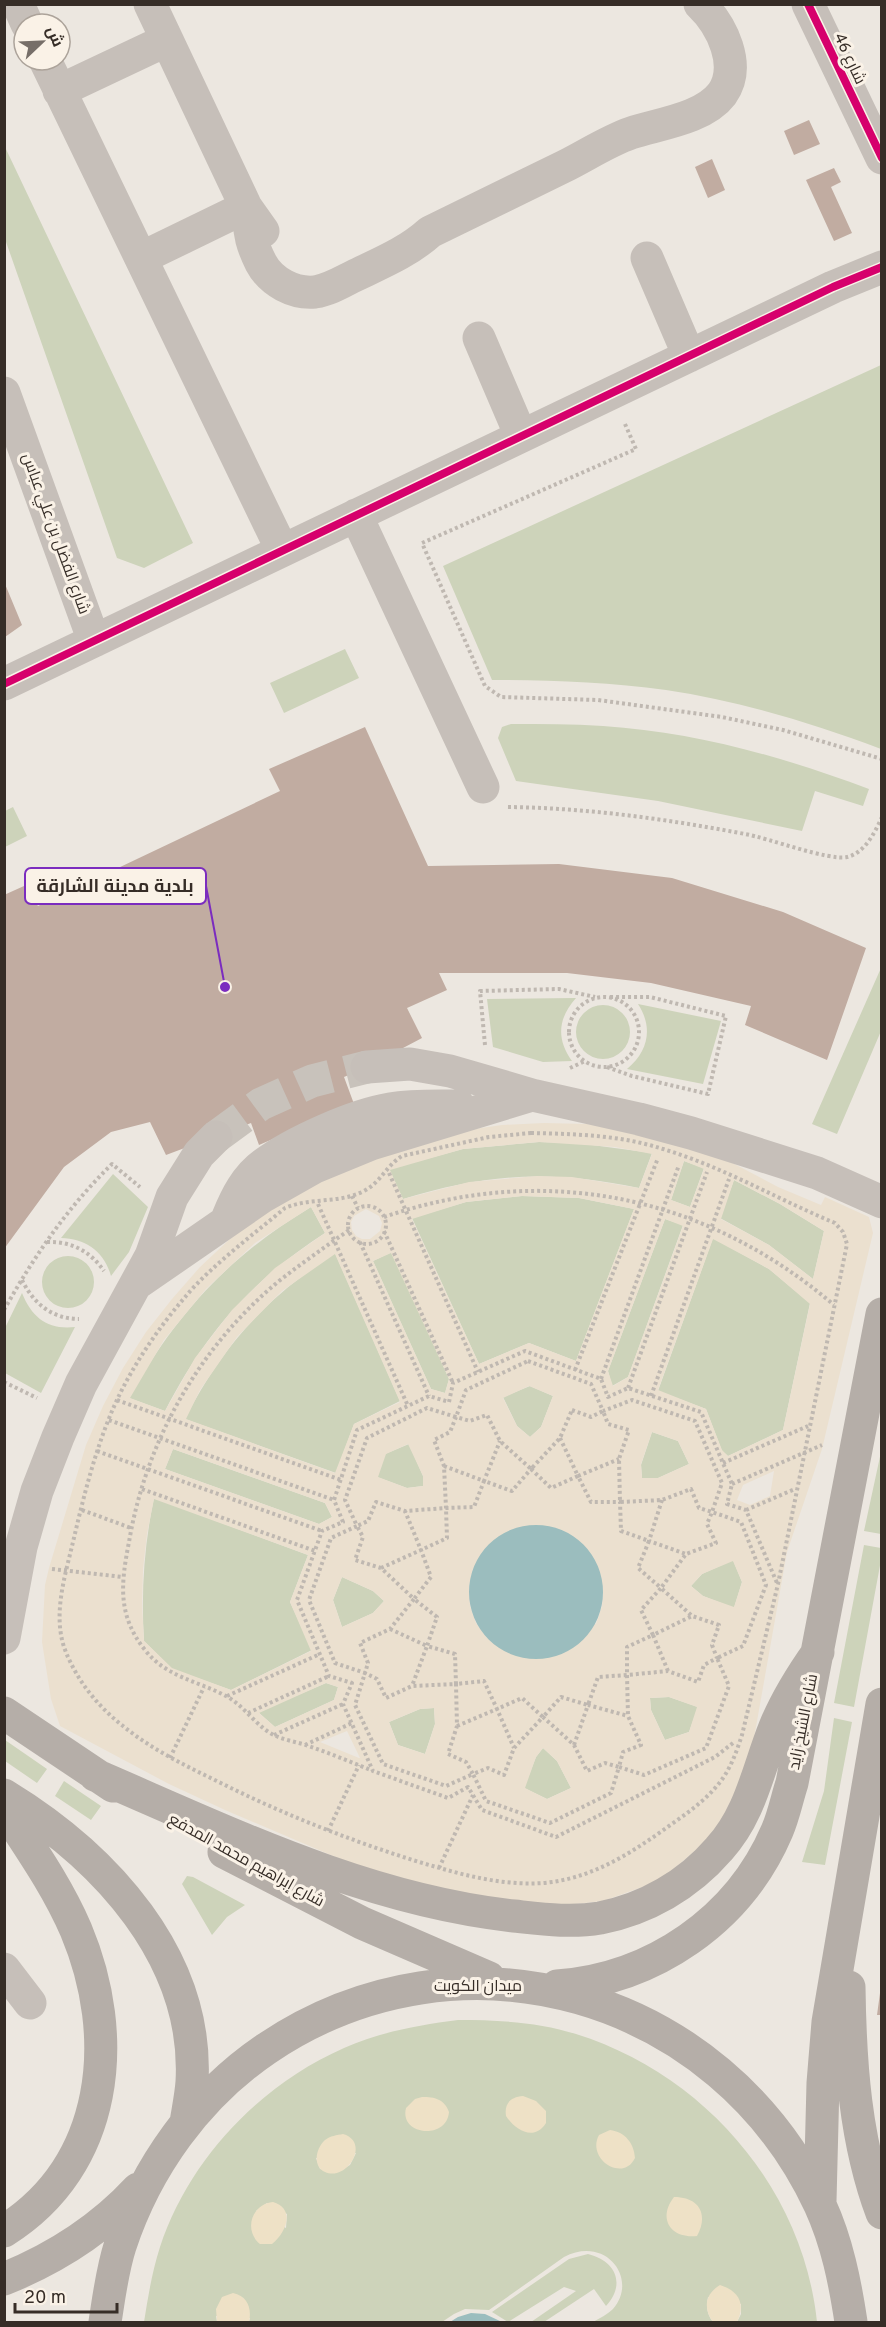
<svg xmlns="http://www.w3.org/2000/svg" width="886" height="2327" font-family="Overpass,Cairo,sans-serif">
  <rect width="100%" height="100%" fill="#ece7e0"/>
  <path fill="#cdd3ba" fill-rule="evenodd" d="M5,147L193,543L144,568L117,558L5,239Z
    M881,365V749C812,723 739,701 666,690C608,682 550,680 492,680L443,566Z
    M345,649L359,678L284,713L270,683Z
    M511,724C542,724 572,724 603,726C695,732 784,757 869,789L863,806L815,791L802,831L658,801L516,781L498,738L502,727Z
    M13,807L27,836L5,847V811Z
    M881,968V1031L837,1134L812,1124Z
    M576,998C558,1018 556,1039 572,1061L543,1062L493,1047L487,999Z
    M638,1004L721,1021L703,1084L627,1069C649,1051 653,1027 638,1004Z
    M576 1032a27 27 0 1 1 54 0a27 27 0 1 1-54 0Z
    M539,1142L577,1143L652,1153L639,1188C551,1170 489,1173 403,1199L389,1169L463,1149Z
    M684,1161L704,1168L690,1207L671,1200Z
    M113,1174L148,1207L129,1252L111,1276C104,1251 86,1239 61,1238Z
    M734,1180L780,1204L824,1231L813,1279L769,1245L720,1218Z
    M522,1196L579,1198L634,1209L576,1361L529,1343L479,1364L412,1218L466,1202Z
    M311,1207L325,1233C250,1282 206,1332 165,1411L129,1398C175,1315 229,1256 311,1207Z
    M665,1219L683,1225L628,1377L612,1386L608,1371Z
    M713,1238L769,1269L810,1303L783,1430L728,1456L722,1451L706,1409L658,1391Z
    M392,1252L449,1379L445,1393L431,1389L373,1261Z
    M335,1253L400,1401L354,1424L336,1473L185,1419C222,1346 267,1297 335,1253Z
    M42 1282a26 26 0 1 1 52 0a26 26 0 1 1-52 0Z
    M22,1293C32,1318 48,1330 75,1327L41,1393L5,1373V1328Z
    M530,1386L553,1396L541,1427L530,1437L517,1426L503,1397Z
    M652,1432L678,1441L689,1464L658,1478H642L641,1465Z
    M409,1444L423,1476V1486L407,1488L377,1477L385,1454Z
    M173,1449L325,1503L332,1517L319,1524L165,1469Z
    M881,1452V1534L864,1531Z
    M154,1498L308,1555L290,1602L312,1650L231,1690L172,1669L144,1641C141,1592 144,1546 154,1498Z
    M864,1545L881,1548V1560L854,1707L834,1703Z
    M733,1560L742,1582L734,1608L703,1596L691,1586L702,1574Z
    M342,1577L373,1591L384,1601L373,1613L342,1627L333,1600Z
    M326,1683L338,1687L334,1700L275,1727L258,1712Z
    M669,1697L698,1707L689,1732L665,1740L651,1710L650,1698Z
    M434,1708L435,1724L425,1754L398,1745L389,1722L420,1709Z
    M834,1718L852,1722L825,1865L802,1862L824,1791Z
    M5,1740L47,1769L37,1783L5,1761Z
    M543,1748L557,1761L571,1788L547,1799L524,1788L536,1757Z
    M64,1781L101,1806L91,1820L55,1796Z
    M187,1876L193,1877L245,1905L227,1917L212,1935L182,1884Z
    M458,2020C498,2020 538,2022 576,2034C704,2074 803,2188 817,2322H737L741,2314V2304L708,2297C706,2308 707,2314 713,2322H593C600,2318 608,2314 613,2309C639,2279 606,2235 564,2257L489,2310L465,2309L454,2314L442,2322H249L250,2318L216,2316L217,2322H144C148,2297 152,2272 160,2247C189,2159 260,2085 344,2048C380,2032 419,2025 458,2020ZM356,2153L350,2165L338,2172L320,2169L316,2158ZM267,2203L287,2214L286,2228L256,2211Z
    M588,2254C616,2261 626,2284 606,2306L594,2289L544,2322H531L576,2291L564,2287L508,2322L492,2312L569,2259Z"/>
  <path fill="#eee1c6" d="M523,2096L536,2101L546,2111V2123C534,2142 515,2130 506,2116C504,2103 511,2097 523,2096Z
    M422,2097C435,2097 444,2099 449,2112C447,2140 399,2136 406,2108L415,2099Z
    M610,2130C625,2132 634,2143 635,2158C623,2183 586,2159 599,2135Z
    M343,2134C371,2142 347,2182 325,2172C312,2166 316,2148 325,2140C330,2136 337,2135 343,2134Z
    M674,2197C699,2197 709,2214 697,2236C671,2239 657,2219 674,2197Z
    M273,2202C296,2209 286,2233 272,2244H260C243,2230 252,2204 273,2202Z
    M720,2285C739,2291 746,2304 737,2322H713C703,2308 705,2294 720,2285Z
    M233,2293C248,2296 252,2309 249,2322H217L216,2309L222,2297Z"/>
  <path fill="#ebe0cf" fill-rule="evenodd" d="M544,1123L587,1124L629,1130L723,1158L778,1187L821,1205L825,1197L869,1217L873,1233L822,1449L787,1552L754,1738L732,1805L704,1843L668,1874L648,1885L603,1901L557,1906L438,1891L340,1859L225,1810L169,1784L60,1726L51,1699L42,1642L45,1585L49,1568L86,1445L103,1406L123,1368L146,1332L172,1299L200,1267L231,1238L265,1212L339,1169L460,1131L502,1125ZM539,1142L615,1147L652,1154L639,1188L572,1177L537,1176L469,1182L403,1199L390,1170L463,1149ZM684,1161L704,1169L690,1207L671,1200ZM734,1180L780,1204L824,1231L813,1279L769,1245L721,1219ZM522,1196L579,1198L634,1209L576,1361L529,1343L479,1364L412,1219L466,1202ZM311,1207L325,1233L275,1268L232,1310L195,1358L165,1411L130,1398L164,1340L206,1289L255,1243ZM366,1209L379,1216L382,1223L380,1231L370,1239H362L356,1236L352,1230L351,1222L354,1216ZM665,1219L683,1226L628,1377L613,1386L608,1371ZM713,1239L769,1269L810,1304L783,1430L728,1456L722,1450L706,1409L658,1390ZM391,1253L449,1379L445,1393L431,1389L373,1261ZM335,1254L400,1402L354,1424L335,1473L186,1419L200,1390L237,1337L282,1291ZM529,1386L553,1396L541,1427L530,1437L517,1426L503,1398ZM652,1432L678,1441L689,1464L658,1478H642L641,1464ZM408,1444L423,1476V1486L407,1488L378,1477L386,1454ZM173,1449L325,1503L332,1517L319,1524L165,1469ZM774,1471L770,1496L750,1505L737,1500L743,1485ZM154,1499L308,1555L290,1602L311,1651L231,1690L172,1668L144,1641L142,1605L143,1569L147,1534ZM733,1561L742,1582L734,1607L703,1596L691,1586L702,1574ZM473,1569L603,1588L602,1606L596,1624L487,1638L476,1623L470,1606L469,1587ZM342,1577L373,1591L384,1601L373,1613L342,1627L333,1600ZM326,1683L338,1687L334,1700L275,1727L259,1713ZM669,1697L697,1707L689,1732L665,1740L651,1710L650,1698ZM434,1708L435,1724L425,1754L398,1745L389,1722L420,1709ZM347,1731L360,1758H359L320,1742ZM543,1748L557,1761L571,1788L547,1799L525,1788L536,1757Z"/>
  <path fill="#9bbdbe" d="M469 1592a67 67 0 1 1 134 0a67 67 0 1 1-134 0Z
    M471,2313L485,2314L502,2322H450L458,2317Z"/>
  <path fill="#c1aca1" d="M809,120L820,144L794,155L784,131Z
    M712,159L725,190L708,198L695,167Z
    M834,168L841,182L831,187L852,233L834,241L806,180Z
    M5,584L22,625L5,637Z
    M365,727L428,866L559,864L672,878L783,912L866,948L827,1060L745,1025L751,1006L651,983L567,973H439L447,990L407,1008L422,1038L367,1067L344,1077L354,1104L259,1145L251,1123L166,1155L150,1122L111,1132L64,1167L4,1249V895L24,886L38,906L280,791L269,769Z
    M880,1993H882V2015H877Z"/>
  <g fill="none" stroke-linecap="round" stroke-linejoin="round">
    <path stroke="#c8c2bb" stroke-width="33" stroke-dasharray="33 16" stroke-linecap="butt" d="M216,1137L261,1104L312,1081L367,1067"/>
    <path stroke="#bfb8b1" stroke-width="4" stroke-dasharray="3 3" stroke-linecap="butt" d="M625,424L636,449L422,543L485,686L501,697L598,700L722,717L783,730L882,759
      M508,807C588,808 666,819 745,834C768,838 829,861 847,857C865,853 875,832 882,817
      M569 1032a35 35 0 1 1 70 0a35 35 0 1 1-70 0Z
      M485,1045L480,991L559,989L595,997
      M607,1067L632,1076L708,1094L726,1016L650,997H609
      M570,1068L585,1061
      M531,1133C575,1134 620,1135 663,1149C723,1167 777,1199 835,1223L843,1232L847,1244L778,1584L742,1735C737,1750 732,1765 723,1778C709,1798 689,1812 669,1826C630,1854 591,1879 543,1883C500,1886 460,1874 419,1862C355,1842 293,1818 233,1789C195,1770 156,1753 123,1726C97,1706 75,1678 64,1647C53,1613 65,1576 73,1542C84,1495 96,1446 116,1402C133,1365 159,1327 186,1296C211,1266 254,1234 285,1208C311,1197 339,1204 364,1191C381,1182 386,1166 402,1156L489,1137Z
      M389,1173L478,1372
      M352,1196L358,1208
      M318,1204L408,1406
      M348 1225a19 19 0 1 1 38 0a19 19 0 1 1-38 0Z
      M384,1217C545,1162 705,1195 834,1305
      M349,1230C325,1247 302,1263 279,1281C199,1347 146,1441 129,1542C121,1583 117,1615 145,1650C166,1677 198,1681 226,1696C245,1706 257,1728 276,1736C285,1740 296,1742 306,1745C329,1753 351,1762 373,1771
      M384,1231L453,1383
      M47,1242C71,1241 90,1251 104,1271
      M360,1242L429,1396
      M22,1280C33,1303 52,1319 79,1319
      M4,1310C35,1255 67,1208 112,1164L140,1187
      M528,1361L591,1384L603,1411L632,1400L695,1421L722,1483L712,1512L741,1522L766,1585L743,1646L717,1658L729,1686L706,1748L644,1775L619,1767L611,1793L550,1823L486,1801L473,1774L446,1786L383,1764L355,1705L365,1673L335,1663L309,1600L331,1538L357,1526L345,1500L367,1438L427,1408L456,1417L466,1390Z
      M575,1370L658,1158
      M601,1379L679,1165
      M4,1382L37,1398
      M628,1388L707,1172
      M651,1396L729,1179
      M117,1400L341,1480
      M572,1410L591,1417L603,1411L608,1424L629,1430L619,1459L620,1502L662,1500L691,1489L699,1508L712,1512L707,1524L716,1543L686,1554L661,1588L692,1616L719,1625L712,1645L717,1658L704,1665L698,1682L668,1671L627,1675L628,1716L641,1745L623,1752L619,1767L605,1763L587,1771L574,1745L543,1717L514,1748L504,1775L488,1768L473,1774L466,1762L448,1754L457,1726L456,1684L412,1686L386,1698L377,1679L365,1673L368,1663L360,1643L390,1629L414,1599L381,1568L355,1560L363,1537L357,1526L368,1521L376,1502L405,1511L446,1508L444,1466L434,1440L450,1432L456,1417L470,1421L487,1415L500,1441L531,1469L560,1438Z
      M109,1420L334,1500
      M560,1438L578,1476L619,1459
      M97,1451L322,1531
      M723,1463L808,1426
      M444,1466L484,1481L500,1441
      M531,1469L551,1488L578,1476L591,1502H620L621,1531L649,1541L638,1568L661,1588L641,1610L653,1635L627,1647V1675L598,1677L588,1705L561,1697L543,1717L522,1698L497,1709L484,1681L456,1684L455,1654L427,1646L437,1617L414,1599L431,1577L421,1550L447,1538L446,1508L474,1507L484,1481L512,1491Z
      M732,1484L822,1445
      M142,1489L315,1551
      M662,1500L649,1541L686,1554
      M82,1510L131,1528
      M746,1510L795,1489
      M381,1568L421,1550L405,1511
      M52,1569L123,1577
      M390,1629L427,1646L412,1686
      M668,1671L653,1635L692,1616
      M227,1696L320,1654
      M248,1713L329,1676
      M457,1726L497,1709L514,1748
      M274,1735L343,1704
      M733,1743L715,1757L556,1837L482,1810L468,1787L448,1798L373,1771L343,1704L352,1683L329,1676L297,1600L322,1531L343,1522L334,1500L357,1430L429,1396L449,1402L453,1383L525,1351L601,1379L608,1397L628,1388L701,1412L732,1484L727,1504L746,1510L777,1583
      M305,1745L352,1723
      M574,1745L588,1705L628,1716
      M170,1758L204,1687
      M328,1831L359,1765
      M439,1868L473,1795"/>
    <path stroke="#c6bfb9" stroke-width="33" d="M18,4L27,24
      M150,4L246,207L263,231
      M808,4L882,158
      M45,60L282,550
      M59,91L167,40
      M250,215C248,233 253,247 261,263C271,282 294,294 315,292C329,290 342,282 354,276C381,263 408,252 430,232C475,210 520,188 565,166C587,155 608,141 631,133C658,124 703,119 722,94C742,66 722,25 700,4
      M141,258L246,207
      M647,258L689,356
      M479,338L521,436
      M4,393L94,641
      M356,515L483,787
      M4,684L833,287L882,267
      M367,1067L410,1064L450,1071L532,1095L639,1119L691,1133L817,1173L882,1202
      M228,1217C236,1197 246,1177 264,1164C293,1142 354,1115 390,1109C413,1105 436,1106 459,1106
      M139,1282L262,1197L315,1167L371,1144L532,1095
      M4,1638L21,1547L37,1491L58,1437L81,1384L151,1256L172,1197L199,1154L216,1137
      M4,1969L30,2003"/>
    <path stroke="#b5aea8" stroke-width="33" d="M4,1713L113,1786
      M95,1775C230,1833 366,1900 514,1916C542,1919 571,1923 600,1918C646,1909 688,1885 719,1849C751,1814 758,1769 775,1727C786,1700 801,1676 818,1652
      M4,1795C104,1856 199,1957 192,2082C191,2096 188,2110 186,2123
      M4,1808C30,1848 57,1886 76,1930C121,2037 109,2165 4,2231
      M224,1852L362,1923L489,1978
      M557,1986C653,1979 739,1920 777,1831C784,1815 787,1798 792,1783L882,1314
      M849,1987C850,2062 855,2141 882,2213
      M820,2201L823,2083L828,2022L882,1704
      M4,2279C56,2258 100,2230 138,2189
      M105,2322C109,2297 112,2271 120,2246C146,2167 197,2096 266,2049C461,1917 721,1993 820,2205C837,2242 845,2282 851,2322"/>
    <defs>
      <path id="cycleway" d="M808,4L882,158
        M4,684L833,287L882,267"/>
    </defs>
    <use href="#cycleway" stroke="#faf2e7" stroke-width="11"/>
    <use href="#cycleway" stroke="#d6006c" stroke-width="8"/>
  </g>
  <g text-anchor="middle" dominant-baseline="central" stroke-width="6" stroke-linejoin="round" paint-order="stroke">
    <g font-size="16" fill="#362d27" stroke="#faf2e7">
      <text transform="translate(849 59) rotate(65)">شارع 46</text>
      <text transform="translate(55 534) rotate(70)">شارع الفضل بن علي عباس</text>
      <text transform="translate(804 1722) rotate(-79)">شارع الشيخ زايد</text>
      <text transform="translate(246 1861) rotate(29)">شارع إبراهيم محمد المدفع</text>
      <text x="478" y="1987">ميدان الكويت</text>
    </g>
  </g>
  <path fill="none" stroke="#7b2cbf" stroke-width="2" d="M225 987L206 886"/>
  <circle fill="#7b2cbf" stroke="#faf2e7" stroke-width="2" cx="225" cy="987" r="6"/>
  <rect fill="#faf2e7" stroke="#7b2cbf" stroke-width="2" x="25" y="868" width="181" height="36" rx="6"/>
  <g font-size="18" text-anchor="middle" font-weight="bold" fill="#362d27">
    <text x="115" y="892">بلدية مدينة الشارقة</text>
  </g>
  <rect width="886" height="2327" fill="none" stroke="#362d27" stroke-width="12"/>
  <g transform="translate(42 42) rotate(67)"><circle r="28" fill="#faf2e7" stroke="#aca39a" stroke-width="1.5"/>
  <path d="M0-4.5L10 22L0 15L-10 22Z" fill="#766e68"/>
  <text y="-9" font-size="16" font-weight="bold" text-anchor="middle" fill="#362d27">ش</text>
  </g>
  <path d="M15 2303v9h102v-9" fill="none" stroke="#362d27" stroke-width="3"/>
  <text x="24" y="2303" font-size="18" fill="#362d27" stroke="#faf2e7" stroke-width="4.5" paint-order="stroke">20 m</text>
</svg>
